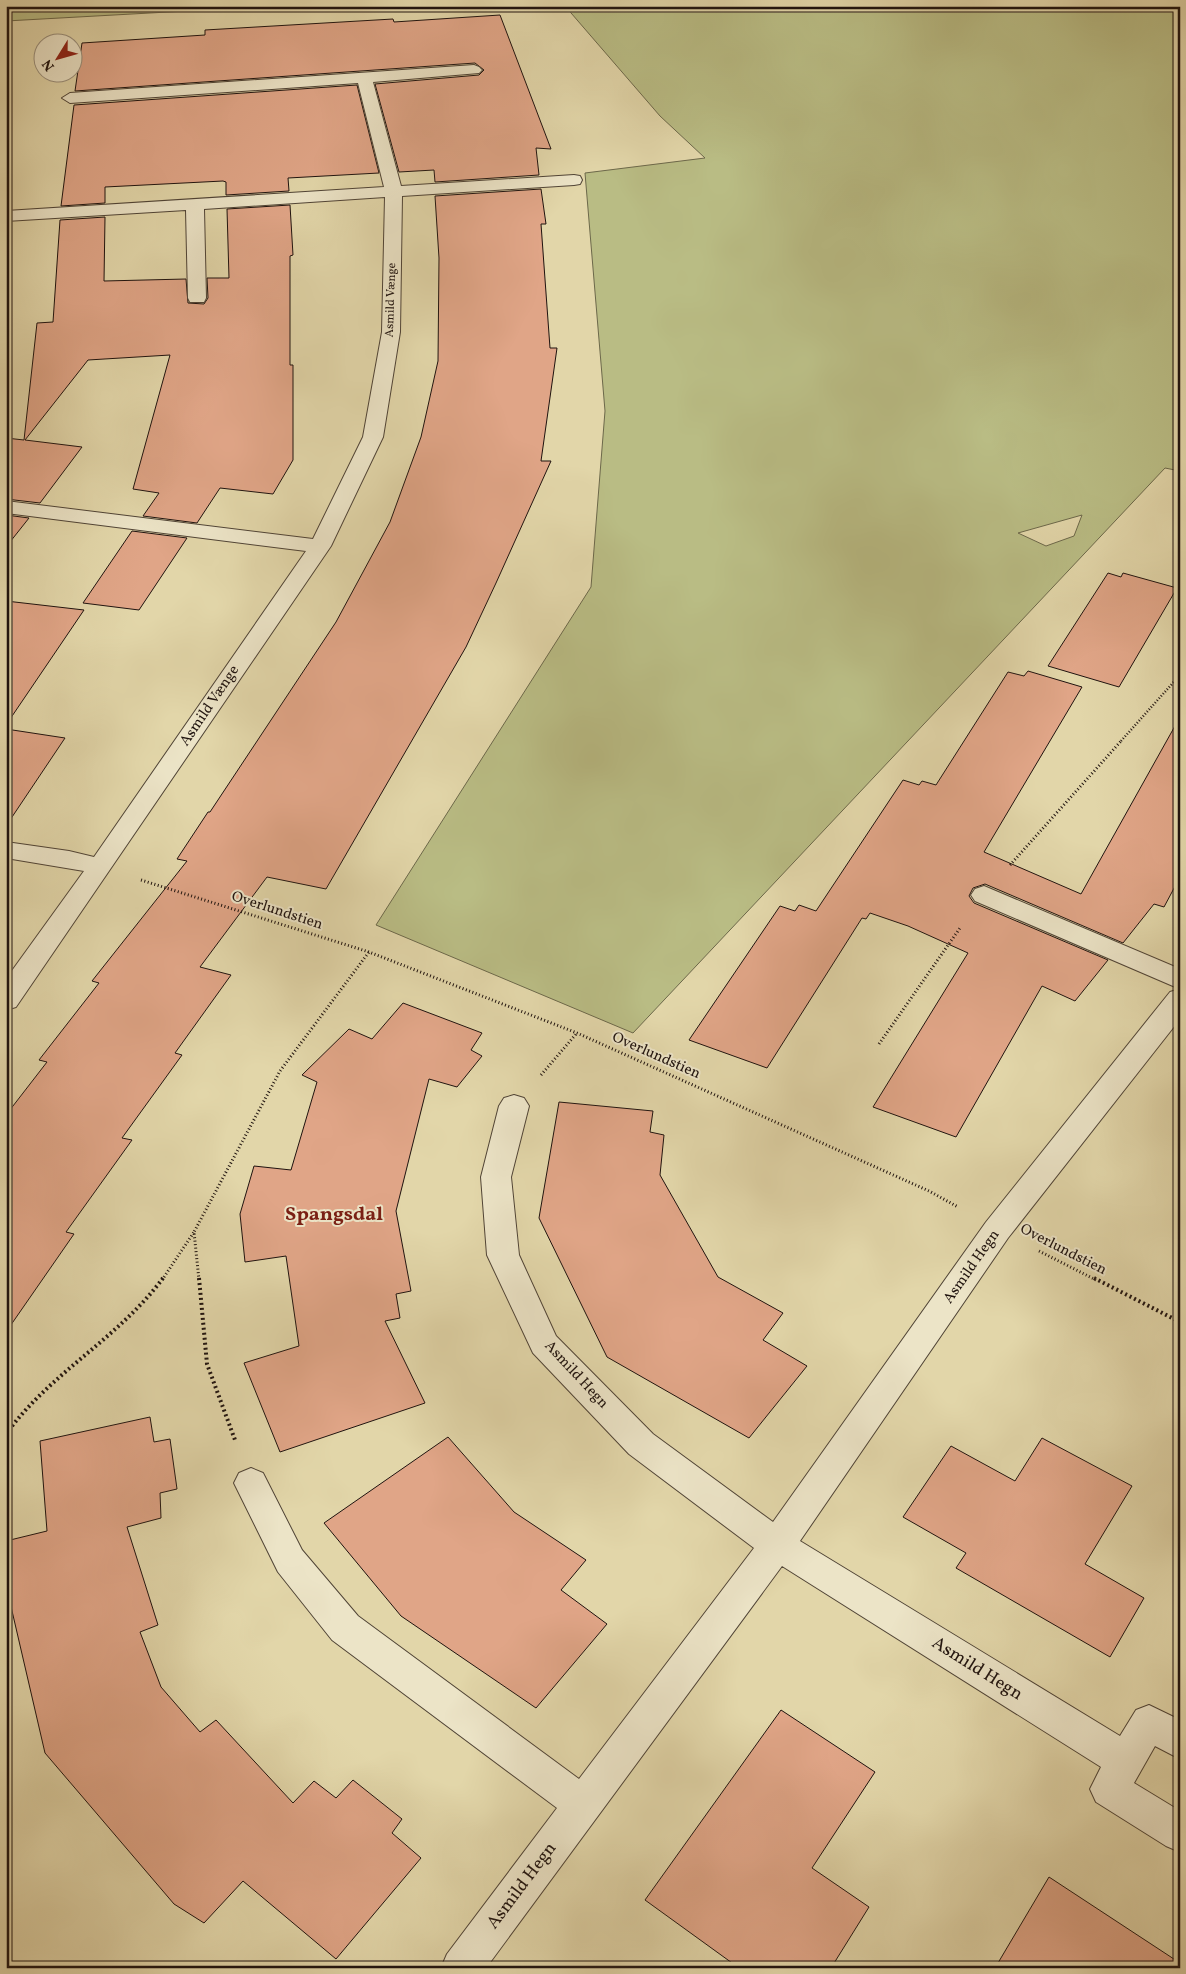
<svg xmlns="http://www.w3.org/2000/svg" width="1186" height="1974" font-family="Vollkorn,serif">
  <rect width="100%" height="100%" fill="#e2d6a9"/>
  <filter id="stains"><feTurbulence type="fractalNoise" baseFrequency=".004" numOctaves="4"/><feColorMatrix values="0 0 0 0 .2 0 0 0 0 .09 0 0 0 0 .02 0 0 0 .5 -.17"/></filter>
  <radialGradient id="worn" r=".72"><stop offset=".6" stop-color="#630" stop-opacity="0"/><stop offset="1" stop-color="#630" stop-opacity=".3"/></radialGradient>
  <path fill="#b9bc84" stroke="#6c684a" fill-rule="evenodd" d="M6,6H276L6,21Z
    M565,6H1180V471L1165,468L633,1033L376,925L591,587L605,411L585,173L705,158L660,116ZM1082,515L1074,536L1046,546L1018,533Z"/>
  <path fill="#e0a587" stroke="#1f130f" d="M500,15L551,149L536,148L539,175L435,182L434,170L399,172L375,84L479,75L484,70L475,63L75,91L82,43L205,35V30L393,19L394,22Z
    M357,85L379,173L288,178L289,191L226,195V182L223,181L105,187V203L61,206L74,105Z
    M541,189L546,224H541L550,348H557L541,461H551L496,583L466,647L326,889L267,877L200,967L231,975L175,1053L182,1055L122,1138L132,1140L66,1232L74,1234L6,1332V1115L47,1062L39,1060L99,983L92,981L187,861L177,859L208,812H210L336,622L390,522L421,437L438,361L439,258L435,196Z
    M290,205L293,255L290,256V365H293V460L273,494L220,488L197,523L143,516L159,493L133,489L170,355L88,360L25,440L82,447L40,503L6,499V438L24,440L37,323L53,322L60,220L105,217L104,281L186,279L188,303L204,304L208,298L207,278H229L227,209Z
    M6,515L29,518L6,547Z
    M132,531L187,538L139,610L83,603Z
    M1108,573L1121,577L1123,573L1177,588L1119,687L1048,666Z
    M6,601L84,610L6,725Z
    M1028,671L1082,687L984,852L1081,894L1180,717V877L1164,907L1154,904L1123,943L985,884L973,888L969,896L974,903L1108,960L1075,1001L1042,986L956,1137L873,1107L968,953L908,926L870,913L866,919L862,918L767,1068L689,1040L780,906L795,911L799,905L816,911L903,780L919,785L922,781L936,785L1008,672L1024,676Z
    M6,729L65,738L6,826Z
    M403,1003L482,1033L471,1050L482,1056L457,1087L429,1079L396,1211L411,1291L396,1294L400,1318L385,1321L425,1403L280,1452L244,1363L299,1346L286,1256L245,1262L240,1214L254,1166L291,1170L317,1082L302,1075L349,1029L372,1039Z
    M559,1102L653,1111L650,1132L664,1135L660,1175L718,1277L783,1313L763,1340L807,1366L749,1438L607,1357L539,1218Z
    M150,1417L154,1442L170,1439L177,1489L160,1493L161,1518L127,1527L158,1625L140,1632L161,1687L200,1732L216,1720L293,1803L314,1781L336,1798L353,1780L402,1819L392,1833L421,1858L336,1959L243,1881L204,1923L174,1904L45,1753L6,1585V1541L47,1531L40,1441Z
    M448,1437L514,1512L586,1560L561,1590L607,1624L536,1708L401,1616L324,1523Z
    M1042,1438L1132,1486L1085,1564L1144,1598L1110,1657L956,1568L966,1553L903,1517L951,1446L1015,1481Z
    M781,1710L875,1772L812,1868L869,1907L831,1968H739L645,1900Z
    M1049,1877L1180,1963V1968H995Z"/>
  <g fill="none" stroke-linecap="round" stroke-linejoin="round">
    <defs>
      <path id="minor" d="M474,65L479,67L482,70L479,73L373,82L401,186L574,175L580,176L582,180L580,184L574,185L402,196L400,332L383,437L331,546L16,1007L6,1010V979L84,871L6,858V842L69,851L94,857L306,551L6,513V501L313,539L363,437L382,332L385,197L204,209L206,298L204,302H190L188,298L186,210L6,221V211L384,187L358,83L70,103L62,98L70,93Z
        M984,886L1180,969V1019L1008,1238L800,1541L1120,1736L1136,1710L1149,1705L1180,1720V1759L1155,1746L1134,1783L1180,1811V1852L1166,1846L1096,1802L1090,1789L1101,1767L782,1566L486,1968H441L447,1954L557,1808L332,1640L278,1572L234,1483L239,1473L251,1468L263,1473L302,1550L358,1616L579,1779L754,1548L629,1454L533,1353L487,1255L481,1177L499,1106L504,1098L514,1095L524,1098L529,1106L511,1177L519,1255L556,1336L653,1434L773,1522L986,1222L1170,992L1180,989L975,901L971,895L975,889Z"/>
    </defs>
    <use href="#minor" stroke="#504436" stroke-width="2"/>
    <path stroke="#1f130f" stroke-width="2.5" stroke-dasharray="1 2" stroke-linecap="butt" d="M1121,741L1180,675"/>
    <path stroke="#1f130f" stroke-width="3" stroke-dasharray="1 2.5" stroke-linecap="butt" d="M1010,865L1122,740
      M141,880L369,952L577,1033L929,1191L958,1207
      M879,1044L960,928
      M541,1075L577,1033
      M1039,1251L1096,1280
      M162,1280L194,1232
      M199,1280L194,1232L280,1071L369,952"/>
    <path stroke="#1f130f" stroke-width="4" stroke-dasharray="2 3" stroke-linecap="butt" d="M199,1278L207,1364L235,1440
      M1094,1278L1180,1322
      M6,1434C51,1372 118,1339 163,1278"/>
    <use href="#minor" fill="#ece4c7" fill-rule="evenodd"/>
  </g>
  <g text-anchor="middle" dominant-baseline="central" stroke-width="4" stroke-linejoin="round" paint-order="stroke">
    <g font-size="12" fill="#1f130f" stroke="#ece4c7">
      <text transform="translate(391 300) rotate(-88)">Asmild Vænge</text>
    </g>
    <g font-size="15" fill="#1f130f" stroke="#ece4c7">
      <text transform="translate(210 706) rotate(-56)">Asmild Vænge</text>
      <text transform="translate(277 911) rotate(18)">Overlundstien</text>
      <text transform="translate(656 1056) rotate(24)">Overlundstien</text>
      <text transform="translate(1063 1250) rotate(27)">Overlundstien</text>
      <text transform="translate(972 1267) rotate(-55)">Asmild Hegn</text>
      <text transform="translate(576 1375) rotate(47)">Asmild Hegn</text>
    </g>
    <g font-size="18" fill="#1f130f" stroke="#ece4c7">
      <text transform="translate(977 1669) rotate(32)">Asmild Hegn</text>
      <text transform="translate(522 1886) rotate(-53)">Asmild Hegn</text>
    </g>
    <g font-size="20" font-weight="bold" fill="#7a1f14" stroke="#ece4c7">
      <text x="334" y="1215">Spangsdal</text>
    </g>
  </g>
  <rect width="1186" height="1974" fill="none" stroke="#e2d6a9" stroke-width="25"/>
  <rect x="8" y="8" width="1171" height="1959" fill="none" stroke="#1f130f" stroke-width="2.5"/>
  <rect x="12" y="12" width="1161" height="1949" fill="none" stroke="#1f130f"/>
  <g transform="translate(58 58) rotate(233)"><circle r="24" fill="#ece4c7" stroke="#9a907d"/>
  <path d="M0-4L9 19L0 12L-9 19Z" fill="#8f2418"/>
  <text y="-8" font-size="14" font-weight="bold" text-anchor="middle" fill="#1f130f">N</text>
  </g>
  <rect width="100%" height="100%" filter="url(#stains)"/>
  <rect width="100%" height="100%" fill="url(#worn)"/>
</svg>
